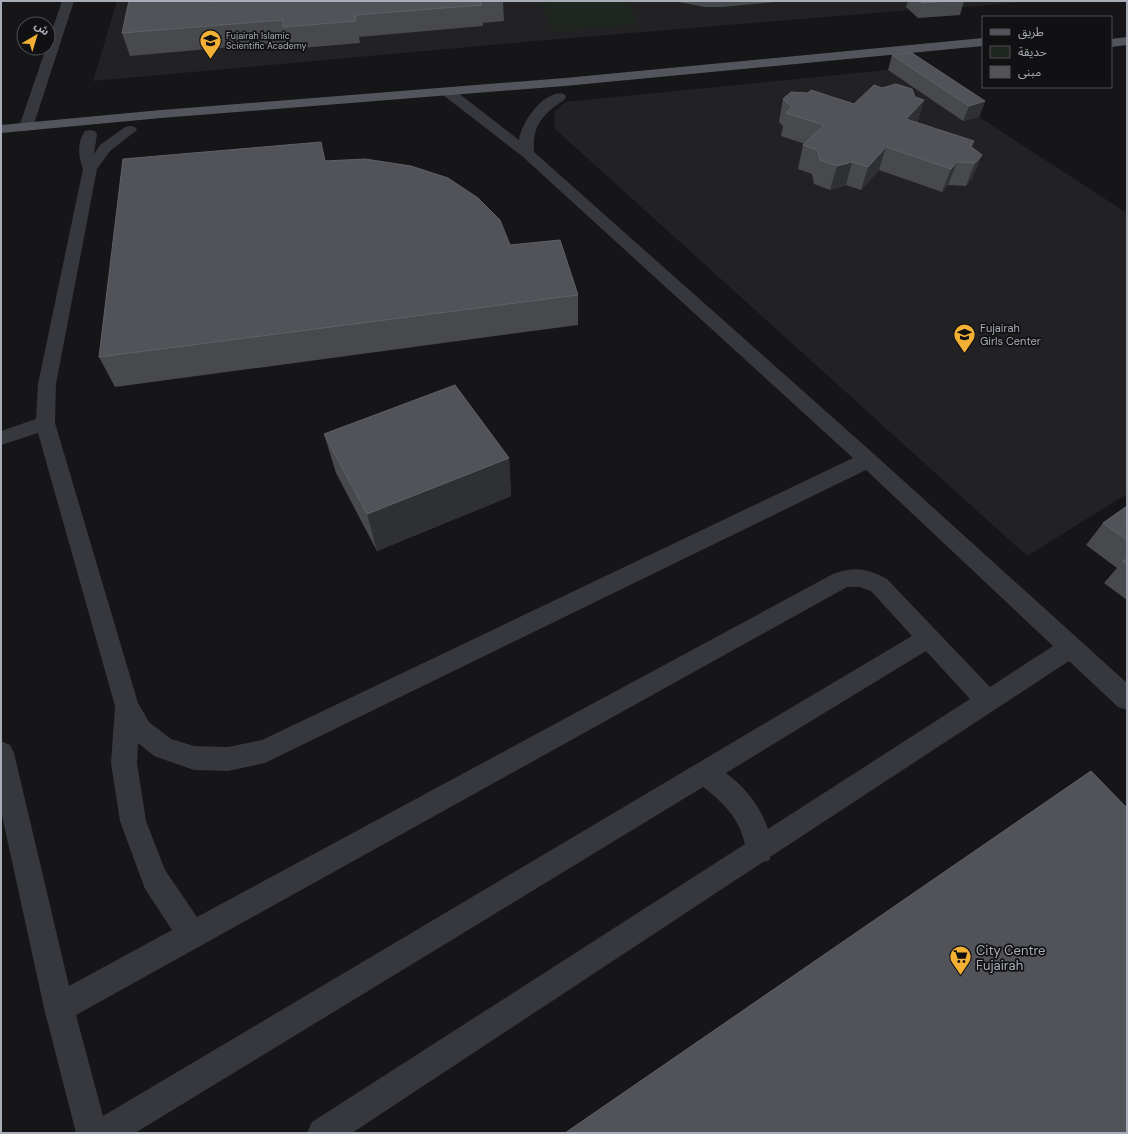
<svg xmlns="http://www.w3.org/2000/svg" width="1128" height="1134" font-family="'DM Sans','Noto Sans Arabic',sans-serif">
  <rect width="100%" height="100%" fill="#161618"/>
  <path fill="#222225" d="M117,1H1032L953,8L960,15L918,18L910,10L547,40L93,81Z
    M907,68L979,117L1127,213V494L1027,556L555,129L554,113L565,102Z"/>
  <path fill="#1e261f" d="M562,1H627L639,24L554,32L541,3Z"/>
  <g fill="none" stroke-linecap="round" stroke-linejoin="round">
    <path fill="#37383d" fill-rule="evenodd" d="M62,1H74L33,127L31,130L26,131L21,130L19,127L46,48H48V42Z
      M448,88L453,89L519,140C521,123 544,89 564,94L566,97L564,100C543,114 532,125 534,152L875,455L1127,683V710L1118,707L1069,661L770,857V860L763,862L352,1133H307L312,1122L745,844C739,818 723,802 703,787L135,1133H76L44,1008L1,811V741L10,745L14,753L69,986L172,930L145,889L120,821L111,763L115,706L38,433L1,445V431L36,419L38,384L83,169C78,156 77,142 85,131L90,130L95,131L97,134L94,154L100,145L125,127L130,126L135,127L137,130L110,151L97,169L56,384L55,423L138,703L149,722L171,739L194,746L228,747L262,740L853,458L522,156L443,95L441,92L443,89ZM866,470L1053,646L990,687L887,579C867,568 854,566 833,574L197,917L165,870L146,821L137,763L138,743L154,756L194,770L228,771L265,763ZM847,587H860L871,591L912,636L103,1116L76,1015ZM926,651L970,699L768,829C760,806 746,788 726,773Z"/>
    <path fill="#53555c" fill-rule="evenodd" d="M1127,37V45L1111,47V39Z
      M983,38V46L565,86L161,118L1,133V125L161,110L565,78Z"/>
  </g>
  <path fill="#47494d" d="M129,1H214V2L229,1H503L504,21L483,23V26L359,37L360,43L289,49L287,42L130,56L122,33Z
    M675,1H786L722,7H705L679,2Z
    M908,1H964L960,15L918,18L906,7Z
    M892,55L985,101L979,117L963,121L888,70Z
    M915,97L924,100L917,123L974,141L972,147L982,155L972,178L966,186L948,185L942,192L879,170L861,190L846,185L830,190L814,184L812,174L798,169L803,145L805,144L781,136L783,126L779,122L783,99L854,104Z
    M325,161L510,245L578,295V325L115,387L99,357Z
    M324,434L509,458L511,496L377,551L336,473Z
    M1127,506V600L1104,583L1117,568L1086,545L1103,523Z"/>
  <path fill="#2f3033" d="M924,100L917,123L906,119Z
    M985,101L979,117L963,121L969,106Z
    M886,147L879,170L861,190L868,167Z
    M982,155L972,178L966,186L975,163Z
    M852,162L846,185L830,190L837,166Z
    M957,162L948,185L942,192L951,169Z
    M509,458L511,496L377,551L367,514Z"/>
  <path fill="#525359" stroke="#5f6168" d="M129,1H212V2L229,1H487L480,2L482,5L355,15L356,21L283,27V20L122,33Z
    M920,1H949L922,3Z
    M912,53L985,101L969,106L892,55Z
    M896,84L912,89L915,97L924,100L906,119L974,141L970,146L982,155L975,163L957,162L951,169L886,147L868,167L852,162L837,166L820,160L818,150L803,145L824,125L786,113L792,107L783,99L791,92L808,93L811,90L854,104L874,85L882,88Z
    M321,142L325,161L365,159L411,166L448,178L478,198L500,220L510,245L560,240L578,295L99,357L123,159Z
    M455,385L509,458L367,514L324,434Z
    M1127,506V540L1103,523Z
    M1127,558V565L1123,561Z
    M1091,771L1127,808V1133H565Z"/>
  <defs>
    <symbol id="school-pin" viewBox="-11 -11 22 30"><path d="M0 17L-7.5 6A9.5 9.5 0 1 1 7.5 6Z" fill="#f2b134" stroke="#111113"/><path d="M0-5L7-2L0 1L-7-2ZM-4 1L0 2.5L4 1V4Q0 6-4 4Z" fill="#111"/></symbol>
    <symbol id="supermarket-pin" viewBox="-11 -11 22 30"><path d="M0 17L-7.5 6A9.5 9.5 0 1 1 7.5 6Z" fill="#f2b134" stroke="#111113"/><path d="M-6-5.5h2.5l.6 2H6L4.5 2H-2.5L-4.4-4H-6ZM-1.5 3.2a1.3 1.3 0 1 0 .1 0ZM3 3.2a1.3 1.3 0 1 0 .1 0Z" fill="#111"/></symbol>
  </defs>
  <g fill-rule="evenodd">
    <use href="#school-pin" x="198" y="28" width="25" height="34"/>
    <use href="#school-pin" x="952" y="322" width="25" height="34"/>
    <use href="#supermarket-pin" x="948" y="944" width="25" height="34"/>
  </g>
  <g text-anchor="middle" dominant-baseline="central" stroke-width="3.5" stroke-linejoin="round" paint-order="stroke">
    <g font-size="9" fill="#a8adb8" stroke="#111113" text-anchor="start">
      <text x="226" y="36">Fujairah Islamic<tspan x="226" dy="10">Scientific Academy</tspan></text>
    </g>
    <g font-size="11" fill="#a8adb8" stroke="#111113" text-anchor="start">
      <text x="980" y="328">Fujairah<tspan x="980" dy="13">Girls Center</tspan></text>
    </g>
    <g font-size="13" fill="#a8adb8" stroke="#111113" text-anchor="start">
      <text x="976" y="950">City Centre<tspan x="976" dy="15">Fujairah</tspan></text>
    </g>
  </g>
  <rect width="1128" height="1134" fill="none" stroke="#a8adb8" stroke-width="4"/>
  <rect x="982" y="16" width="130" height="72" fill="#111113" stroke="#4d4f55"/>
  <rect x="990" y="29" width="20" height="6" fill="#53555c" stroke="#4d4f55"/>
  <text x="1018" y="36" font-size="12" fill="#a8adb8">طريق</text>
  <rect x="990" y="46" width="20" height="12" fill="#1e261f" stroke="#4d4f55"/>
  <text x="1018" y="56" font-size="12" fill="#a8adb8">حديقة</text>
  <rect x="990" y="66" width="20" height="12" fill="#525359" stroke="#4d4f55"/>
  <text x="1018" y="76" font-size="12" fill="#a8adb8">مبنى</text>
  <g transform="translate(36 36) rotate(38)"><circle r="19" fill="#111113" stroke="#4d4f55"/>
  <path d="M0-3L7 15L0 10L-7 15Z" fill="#f2b134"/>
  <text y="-6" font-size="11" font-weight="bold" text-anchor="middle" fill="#a8adb8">ش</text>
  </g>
</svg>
